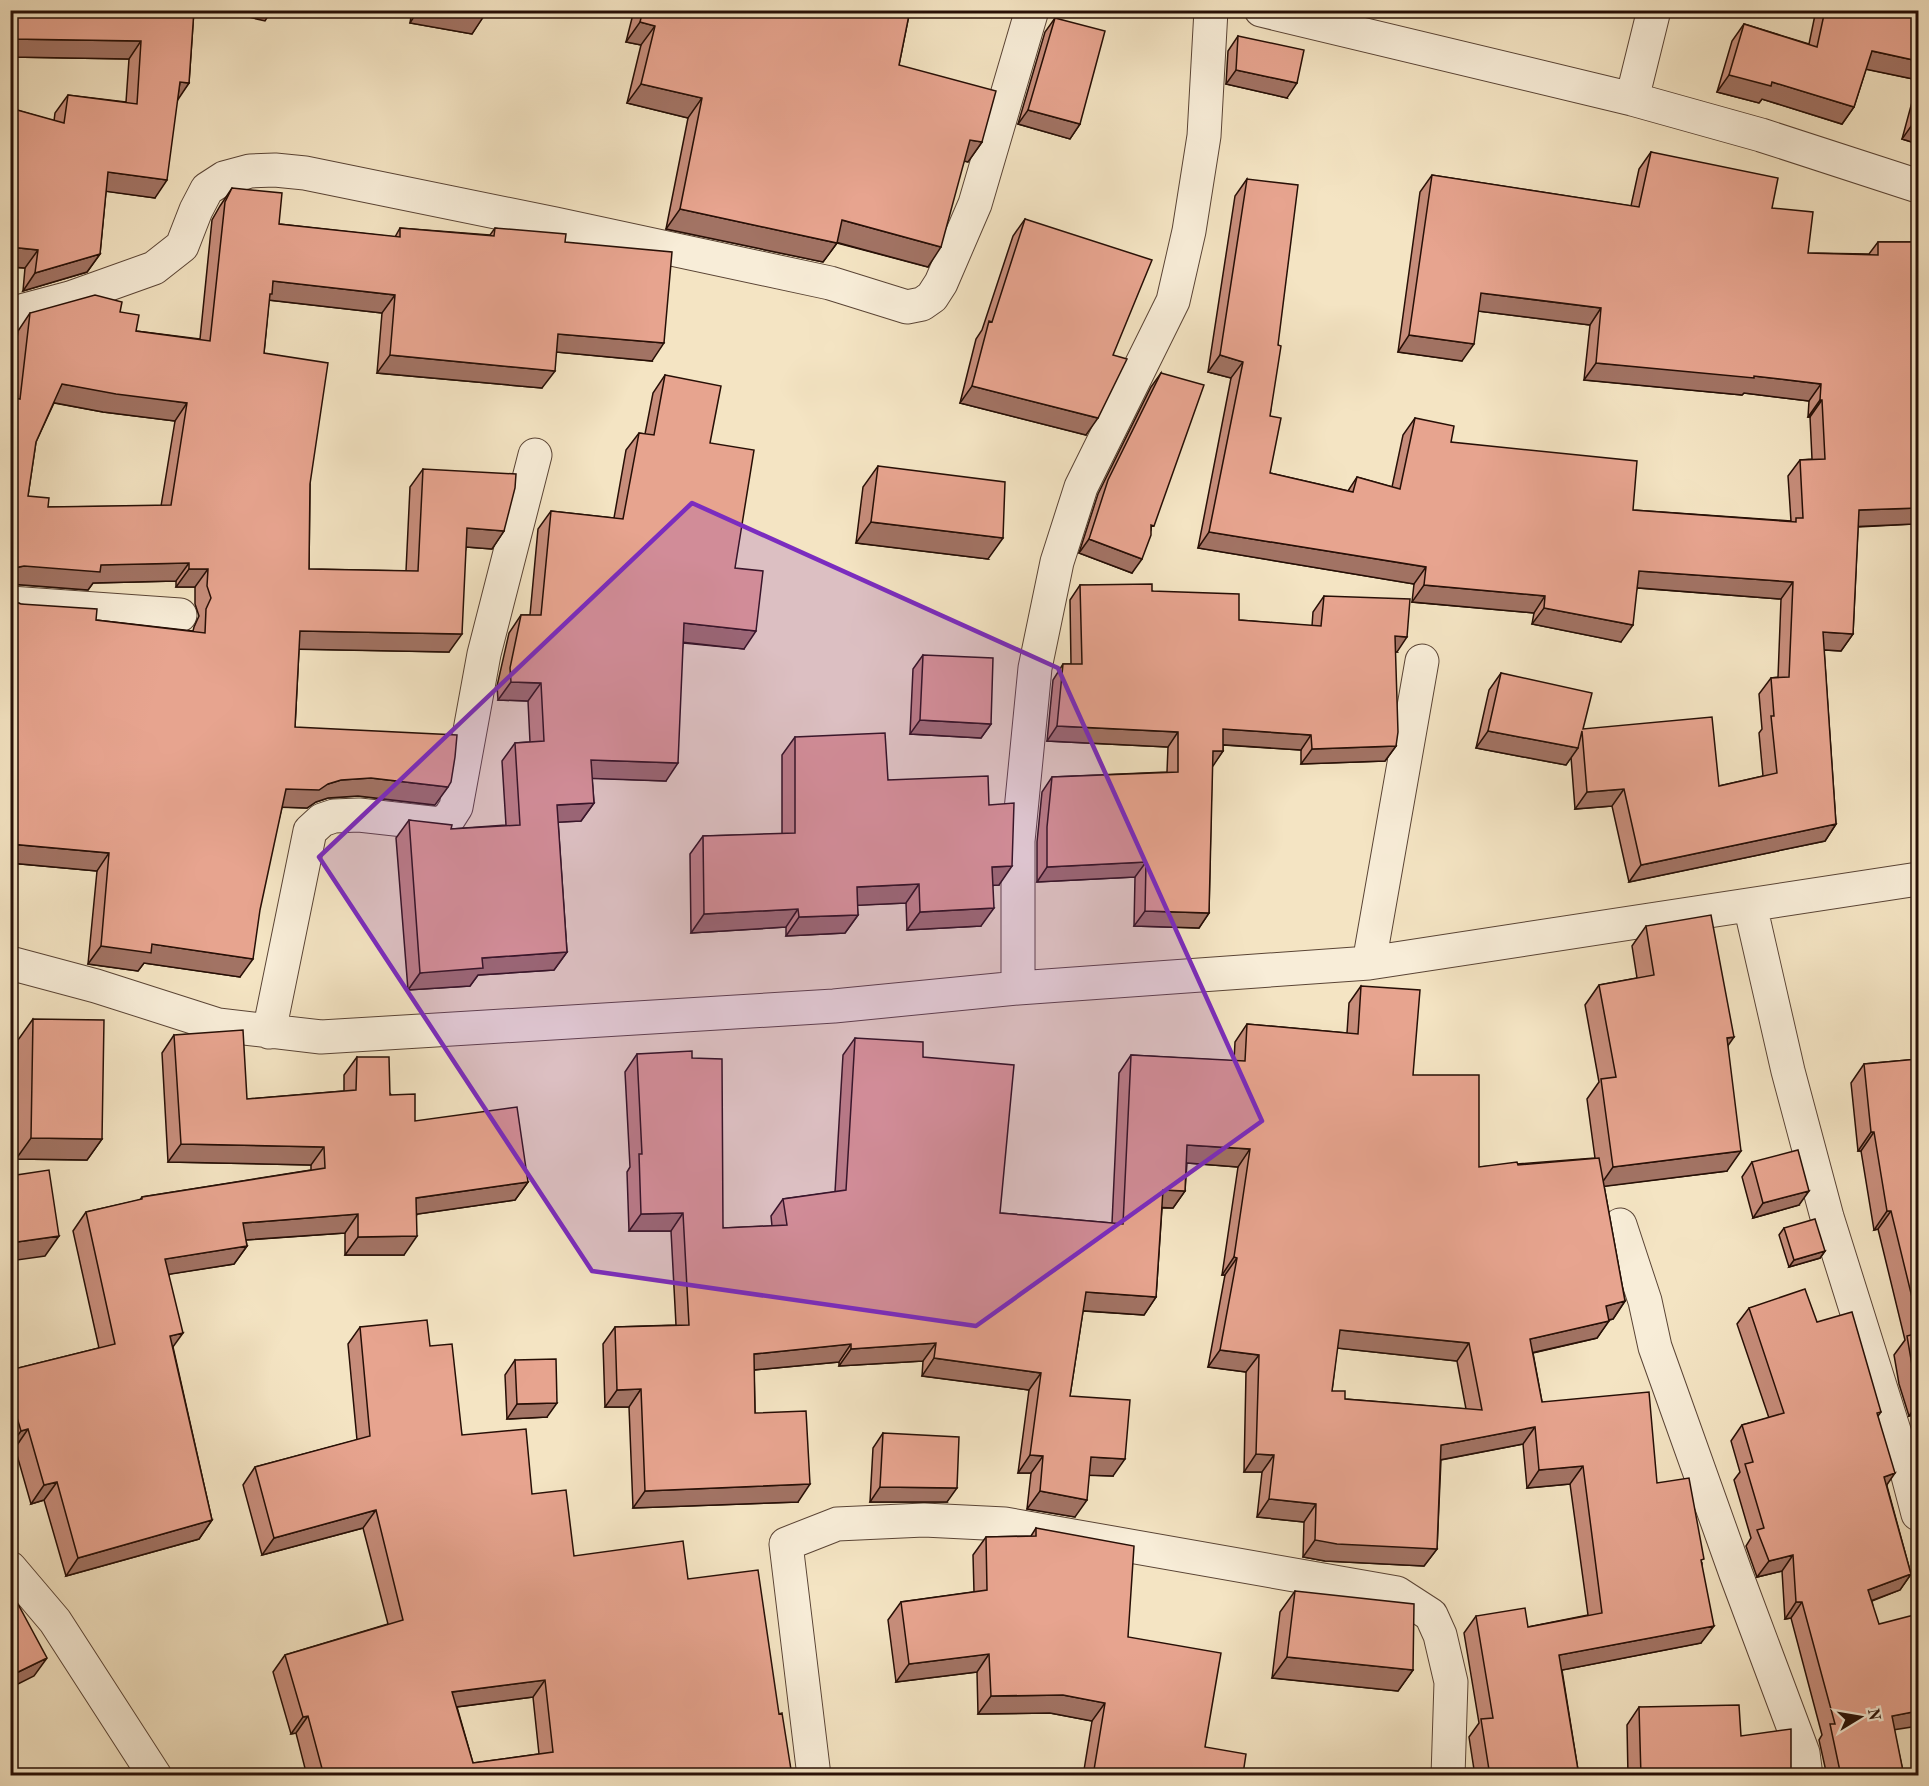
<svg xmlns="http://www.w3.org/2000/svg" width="1929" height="1786" font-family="'Old Standard TT',serif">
  <rect width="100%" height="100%" fill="#f4e4c3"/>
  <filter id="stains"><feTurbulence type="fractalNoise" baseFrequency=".00333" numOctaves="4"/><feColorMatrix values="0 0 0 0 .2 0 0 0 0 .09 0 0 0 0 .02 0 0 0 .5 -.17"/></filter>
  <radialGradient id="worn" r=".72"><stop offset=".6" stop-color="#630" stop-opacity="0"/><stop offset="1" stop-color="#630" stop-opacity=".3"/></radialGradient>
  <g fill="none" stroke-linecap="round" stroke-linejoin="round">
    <defs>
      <path id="minor" d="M1261,10L1632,99L1761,135L1918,186
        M1632,99L1654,10
        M10,314L70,298L154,268L182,246L196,210L207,189L224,178L250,171L275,170L305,173L555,224L830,283L907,307L922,304L932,297L941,283L975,204L1032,10
        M10,603L180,615
        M1750,905L1788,1071L1827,1217L1907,1472L1918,1514
        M10,963L96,986L218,1025L321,1037L834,1006L1018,988L1369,963L1918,879
        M1369,963L1422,661
        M1018,988V841L1035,668L1057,562L1081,487L1173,301L1189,231L1204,136L1211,10
        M269,1032L310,831L322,820L334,816L359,815L440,824L449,818L456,807L484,654L535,455
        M1620,1225L1645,1301L1655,1347L1736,1574L1803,1753L1806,1776
        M10,1568L55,1621L155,1776
        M814,1776L786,1544L837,1524L924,1520L1005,1524L1397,1593L1431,1615L1440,1635L1451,1682L1448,1776"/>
    </defs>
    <use href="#minor" stroke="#5a4435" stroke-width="35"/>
    <use href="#minor" stroke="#f8edd8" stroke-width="33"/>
  </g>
  <path fill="#c78d7b" stroke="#270f06" stroke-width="1.5" fill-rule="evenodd" d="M10,10H194L189,83L177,99L155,198L106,191L100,254L87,272L23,291L25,268L10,267V108L54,121L55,113L68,95L126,102L129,59L10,57Z
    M412,10H487L472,34L410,23Z
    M634,10H910L899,65L982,142L968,162L964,161L928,267L837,243L823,262L666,229L688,118L627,103L641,45L626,42Z
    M1816,10H1918V144L1902,139L1918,80L1866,69L1854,107L1842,124L1762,99L1759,103L1717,92L1732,41L1744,24L1809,44Z
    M1055,18L1080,124L1070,139L1018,124L1045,32Z
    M1238,36L1287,98L1226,84L1228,51Z
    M1651,152L1772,208L1808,253L1869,254L1878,242H1918V536H1914V524L1858,527L1853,634L1841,651L1824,650L1836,824L1825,841L1629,882L1612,806L1575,809L1571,757L1566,765L1476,748L1489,690L1501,673L1583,729L1719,786L1763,776L1759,733L1762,729L1759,694L1771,678L1778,677L1781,599L1637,588L1621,642L1532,624L1534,613L1412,602L1414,584L1198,548L1231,378L1208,372L1235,196L1247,179L1278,345L1270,416V473L1348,491L1357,477L1392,487L1403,435L1415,418L1451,442L1633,510L1791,521L1788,476L1800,460L1812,459L1810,417H1808L1809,401L1744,393L1742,395L1584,380L1590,325L1478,311L1462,361L1398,352L1420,192L1432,175L1631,206L1639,169Z
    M232,188L279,224L395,237L400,228L490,235L495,228L565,242L652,361L556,352L542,388L377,373L382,313L269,300L264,353L310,484L309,569L406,571L410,487L423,469L504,531L492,549L466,547L449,652L299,649L295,727L435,805L358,796L328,798L316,802L307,808L282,807L240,977L144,963L138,971L88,964L97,871L10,863V598L13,601L21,604L96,620L193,631L194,627L199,616L195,604V587H176V581L93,583L88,590L10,584V392L18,331L30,313L120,312L136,331L200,339L212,220L220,206ZM54,403L103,412L175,421L161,506L48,507L28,496L36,442Z
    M1025,219L1113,355L1086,435L960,403L976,339L982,330L1013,236Z
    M1161,373L1151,530L1132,573L1079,553L1098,494L1151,387Z
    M665,375L710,443L735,568L744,649L683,643L666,781L592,778L594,803L581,821L558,822L567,952L554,970L478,975L470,986L408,990L396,838L409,820L451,829L506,825L502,761L515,743L530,742L528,701L498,700L497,686L509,633L521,615H530L538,529L551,511L614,518L626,450L639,433L645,434L653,393Z
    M878,466L988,559L856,543L863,487Z
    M1080,585L1152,591L1239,620L1312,626L1313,612L1324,596L1397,652H1395L1396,746L1385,761L1301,764V750L1223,745V751L1212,766L1209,913L1199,928L1134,926L1135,877L1037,882V842L1042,792L1052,777L1167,772L1168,747L1047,741L1053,680L1063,664H1071L1070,600Z
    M923,655L991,724L981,738L910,734L913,669Z
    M795,737L888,780L989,805L999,885H993L981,926L907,930L906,903L857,905L858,915L845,933L786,936V927L691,933L690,854L703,836L782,834V755Z
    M1646,926L1728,1045L1727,1171L1604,1186L1625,1301L1613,1319L1609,1320L1597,1338L1533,1353L1542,1402L1657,1483L1702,1563L1701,1643L1562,1670L1579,1776H1475L1469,1737L1479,1723L1464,1633L1476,1616L1528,1627L1588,1615L1570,1484L1527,1488L1523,1444L1441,1460L1437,1549L1424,1566L1325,1561L1303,1557L1304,1522L1257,1517L1262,1472H1244L1246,1372L1208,1367L1225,1275H1222L1238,1167L1187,1163L1185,1191L1173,1208H1162L1156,1297L1144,1315L1083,1311L1070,1396L1113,1476L1089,1475L1075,1517L1027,1509L1031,1473H1018L1029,1390L922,1376L923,1361L839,1366V1362L754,1370L755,1413L798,1502L633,1508L629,1407H605L603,1344L615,1327L676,1325L671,1231H629L627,1172L630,1167L625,1072L637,1054L692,1058L723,1228L772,1226L771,1216L783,1199L835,1192L843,1055L855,1038L923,1057L1000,1213L1112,1223L1119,1073L1131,1055L1234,1061L1235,1042L1247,1024L1347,1033L1349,1003L1361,986L1413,1075L1479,1167L1595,1158L1587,1099L1599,1082L1585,1005L1599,985L1637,978L1632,946ZM1337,1348L1457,1361L1466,1409L1345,1399L1332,1391Z
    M33,1019L102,1139L87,1160L16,1159L18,1040Z
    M174,1035L247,1099L344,1091V1075L357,1057L415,1121L528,1182L515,1200L417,1214L404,1255H345V1233L246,1240L247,1246L234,1264L169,1274L173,1347L212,1520L199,1539L66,1576L44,1500L31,1504L15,1448L10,1449V1370L99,1348L73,1231L86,1212L140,1200L142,1197L311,1170V1165L168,1162L162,1053Z
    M1918,1059V1413L1909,1416L1899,1384L1894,1355L1905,1340L1878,1229L1874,1230L1861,1151H1858L1851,1083L1864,1064Z
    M1752,1162L1799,1205L1753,1218L1742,1177Z
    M1784,1228L1825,1251L1820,1258L1789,1267L1779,1235Z
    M1749,1308L1817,1322L1881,1412L1878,1416L1887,1486L1911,1574L1900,1590L1872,1601L1894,1730L1904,1776H1827L1819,1740L1822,1735L1791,1618L1785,1619L1782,1571L1757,1577L1746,1546L1751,1538L1734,1480L1740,1472L1731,1441L1742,1425L1769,1418L1737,1324Z
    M360,1327L430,1346L462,1435L532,1494L574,1556L688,1579L779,1714L792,1776H307L296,1733L291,1734L273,1672L285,1655L388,1624L363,1528L262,1555L243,1485L255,1467L357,1440L348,1344ZM533,1697L539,1754L473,1763L457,1707Z
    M515,1360L547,1417L507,1419L505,1375Z
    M883,1433L947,1502H870L873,1448Z
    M1036,1528L1128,1637L1205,1747L1243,1774L1254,1776H1083L1092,1721L1050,1713L978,1714L977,1672L896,1682L888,1620L901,1602L974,1592L973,1555L986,1537L1031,1536Z
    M1295,1591L1413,1670L1398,1691L1272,1678L1280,1612Z
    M1639,1707L1741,1736L1791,1776H1628L1627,1725Z"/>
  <path fill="#a27364" stroke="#270f06" stroke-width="1.5" d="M219,10H272L265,21Z
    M418,10H474L486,13L472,34L410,23Z
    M640,22L655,26L641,45L626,42Z
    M10,39L141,41L129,59L10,57Z
    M1872,51L1918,61V80L1860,68Z
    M1236,70L1297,83L1287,98L1226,84Z
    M1729,75L1772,82L1854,107L1842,124L1762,99L1759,103L1717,92Z
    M180,82L189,83L177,101Z
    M641,84L702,98L688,118L627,103Z
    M1028,110L1080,124L1070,139L1018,124Z
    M1914,122L1918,123V144L1902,139Z
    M970,140L982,142L968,162L956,159Z
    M108,172L167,180L155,198L96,190Z
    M680,209L837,243L823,262L666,229Z
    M842,220L941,247L928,267L828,240Z
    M10,247L38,250L25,268L10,267Z
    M100,254L87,272L23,291L35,273Z
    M273,281L395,295L382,313L268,300Z
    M1481,293L1601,308L1590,325L1469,310Z
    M558,334L664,343L652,361L545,351Z
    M1409,335L1474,344L1462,361L1398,352Z
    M390,355L555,371L542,388L377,373Z
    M1220,355L1243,362L1231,378L1208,372Z
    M1596,363L1754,376L1821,384L1809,401L1744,393L1742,395L1584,380Z
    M62,384L187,403L175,421L103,412L50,402Z
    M972,386L1098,418L1086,435L960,403Z
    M1820,400H1822L1810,417H1808Z
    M1918,508V517L1914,524L1847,527L1859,510Z
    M871,522L1003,538L988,559L856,543Z
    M467,528L504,531L492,549L454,546Z
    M1918,530V536H1914Z
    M1209,532L1426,567L1414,584L1198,548Z
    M1089,539L1142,559L1132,573L1079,553Z
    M189,563L176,581L93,583L88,590L10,584V572L14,568L24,566Z
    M189,569H208L195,587H176Z
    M1639,571L1793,582L1781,599L1627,587Z
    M1424,585L1545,596L1534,613L1412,602Z
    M1544,608L1633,625L1621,642L1532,624Z
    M684,623L756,631L744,649L672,641Z
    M300,631L462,634L449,652L287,649Z
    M1823,632L1853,634L1841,651L1811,649Z
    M1395,636L1407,637L1397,652L1384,651Z
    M511,682L541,683L528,701L498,700Z
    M920,720L991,724L981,738L910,734Z
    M1057,726L1178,732L1168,747L1047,741Z
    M1223,729L1311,735L1301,750L1212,744Z
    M1488,731L1578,748L1566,765L1476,748Z
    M1396,746L1385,761L1301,764L1312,749Z
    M1213,751H1223L1213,766H1202Z
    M591,760L678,763L666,781L579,778Z
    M371,778L448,787L435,805L358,796L328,798L316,802L307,808L274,807L286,789L328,784L341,780Z
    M1624,789L1612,806L1575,809L1587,792Z
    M594,803L581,821L544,823L557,805Z
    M1836,824L1825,841L1629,882L1641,865Z
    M10,844L109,853L97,871L10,863Z
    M1146,862L1135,877L1037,882L1047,867Z
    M1012,866L999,885L979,886L992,867Z
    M919,884L906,903L844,906L857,887Z
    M994,908L981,926L907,930L920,912Z
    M798,909L786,927L691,933L704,914Z
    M1145,911L1209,913L1199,928L1134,926Z
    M858,915L845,933L786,936L799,917Z
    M152,944L253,959L240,977L144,963L138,971L88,964L101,946Z
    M567,952L554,970L478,975L470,986L408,990L420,973L482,958Z
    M1734,1037L1720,1057L1727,1038Z
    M1871,1132H1874L1861,1151H1858Z
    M31,1138L102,1139L87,1160L16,1159Z
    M181,1144L324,1147L311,1165L168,1162Z
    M1187,1145L1250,1149L1238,1167L1175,1162Z
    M1741,1151L1727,1171L1599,1187L1613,1167Z
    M528,1182L515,1200L404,1216L416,1198Z
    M1163,1190L1185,1191L1173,1208L1151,1207Z
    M1809,1191L1799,1205L1753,1218L1763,1203Z
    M1887,1211H1891L1878,1229L1874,1230Z
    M683,1213L671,1231H629L641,1214Z
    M358,1214L345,1233L230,1241L243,1223Z
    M59,1236L45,1256L10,1261V1243Z
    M417,1236L404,1255H345L358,1237Z
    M247,1246L234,1264L152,1277L165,1259Z
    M1825,1251L1820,1258L1789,1267L1794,1260Z
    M1234,1257L1237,1258L1225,1275H1222Z
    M1086,1292L1156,1297L1144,1315L1073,1310Z
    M1625,1301L1613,1319L1594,1323L1606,1306Z
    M1609,1321L1597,1338L1518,1356L1530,1339Z
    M1340,1330L1469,1343L1457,1361L1327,1347Z
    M183,1333L170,1351V1336Z
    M936,1343L923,1361L839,1366L851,1349Z
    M851,1344L839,1362L742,1371L754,1354Z
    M1220,1350L1259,1355L1246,1372L1208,1367Z
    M934,1358L1041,1373L1029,1390L922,1376Z
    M641,1389L629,1407H605L617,1390Z
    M557,1403L547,1417L507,1419L517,1404Z
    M1918,1403V1413L1909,1416Z
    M1535,1427L1523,1444L1429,1462L1441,1445Z
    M28,1429L15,1448L10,1449V1446L21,1431Z
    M1256,1454L1274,1455L1262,1472H1244Z
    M1030,1455L1043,1456L1031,1473H1018Z
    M1091,1457L1125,1459L1113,1476L1079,1475Z
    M1583,1466L1570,1484L1527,1488L1539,1470Z
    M1895,1473L1884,1489V1477Z
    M57,1482L44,1500L31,1504L44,1485Z
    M810,1484L798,1502L633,1508L645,1491Z
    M880,1487L957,1488L947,1502H870Z
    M1040,1491L1087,1500L1075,1517L1027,1509Z
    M1269,1499L1316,1504L1304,1522L1257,1517Z
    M376,1510L363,1528L262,1555L274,1538Z
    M212,1520L199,1539L66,1576L78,1558Z
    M1315,1540L1437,1549L1424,1566L1325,1561L1303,1557Z
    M1793,1555L1782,1571L1757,1577L1769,1561Z
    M1911,1574L1900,1590L1857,1606L1868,1590Z
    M1796,1602H1802L1791,1618L1785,1619Z
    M1714,1626L1701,1643L1547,1673L1559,1655Z
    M989,1654L977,1672L896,1682L909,1664Z
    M1287,1657L1413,1670L1398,1691L1272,1678Z
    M47,1658L34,1676L10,1688V1676Z
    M545,1680L533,1697L440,1709L452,1692Z
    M1063,1695L1105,1703L1092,1721L1050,1713L978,1714L991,1696Z
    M1918,1711V1726L1880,1732L1892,1716Z
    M308,1716L296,1733L291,1734L303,1717Z"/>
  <path fill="#e7a48f" stroke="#270f06" stroke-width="1.5" fill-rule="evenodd" d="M10,10H194L189,83L180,82L167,180L108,172L100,254L35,273L38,250L10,247V108L64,123L68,95L137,104L141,41L10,39Z
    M474,10H487L486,13Z
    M643,10H910L899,65L996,91L982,142L970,140L941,247L842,220L837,243L680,209L702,98L641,84L655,26L640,22Z
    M1825,10H1918V61L1872,51L1854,107L1772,82L1771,86L1729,75L1744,24L1817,47Z
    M1055,18L1105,31L1080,124L1028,110Z
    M1238,36L1304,50L1297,83L1236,70Z
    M1918,106V123L1914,122Z
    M1651,152L1778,178L1772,208L1813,212L1808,253L1878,255V242H1918V508L1859,510L1853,634L1823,632L1836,824L1641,865L1624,789L1587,792L1582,731L1578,748L1488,731L1501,673L1592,693L1583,729L1712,717L1719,786L1777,773L1771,716H1774L1771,678L1789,677L1793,582L1639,571L1633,625L1544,608L1545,596L1424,585L1426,567L1209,532L1243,362L1220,355L1247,179L1298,185L1278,345L1281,346L1270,416L1281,418L1270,473L1353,492L1357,477L1400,489L1415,418L1454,426L1451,442L1637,461L1633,510L1796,522V518H1803L1800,460L1825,459L1822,400H1820L1821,384L1754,376V378L1596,363L1601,308L1481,293L1474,344L1409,335L1432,175L1639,207Z
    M232,188L282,193L279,224L400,237V228L494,236L495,228L566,234L565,242L672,252L664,343L558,334L555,371L390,355L395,295L273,281L272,294H270L264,353L328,363L310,484L309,569L418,571L423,469L516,474L515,488L504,531L467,528L462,634L300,631L295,727L457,735L455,757L451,782L448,787L371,778L341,780L328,784L319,790L286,789L260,910L253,959L152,944L151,953L101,946L109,853L10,844V598L13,601L21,604L97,609L96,620L205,633L206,609L211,598L207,586L208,569H189V563L101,565L100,572L24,566L14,568L10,572V397L20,399L30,313L95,295L122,302L120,312L139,315L136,331L210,341L225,202ZM62,384L116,394L187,403L171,505L48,507L49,498L28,496L36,442Z
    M1025,219L1152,260L1113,355L1127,359L1098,418L972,386L989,321L992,322Z
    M1161,373L1204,385L1154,526L1151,525V535L1142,559L1089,539L1108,480Z
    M665,375L721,386L710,443L754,450L735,568L763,571L756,631L684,623L678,763L591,760L594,803L557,805L567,952L482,958L483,968L420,973L409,820L452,825L451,829L520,825L515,743L544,741L541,683L511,682L510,668L521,615H541L551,511L623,519L639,433L654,435Z
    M878,466L1005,482L1003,538L871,522Z
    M1152,584V591L1239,594V620L1321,626L1324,596L1410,599L1407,637L1395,636L1398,732L1396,746L1312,749L1311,735L1223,729V751H1213L1209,913L1145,911L1146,862L1047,867V827L1052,777L1178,772V732L1057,726L1063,664H1082L1080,585Z
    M923,655L993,658L991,724L920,720Z
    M885,733L888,780L988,776L989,805L1014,803L1012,866L992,867L994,908L920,912L919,884L857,887L858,915L799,917L798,909L704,914L703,836L795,833V737Z
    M1711,915L1734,1037L1727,1038L1741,1151L1613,1167L1601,1079L1616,1077L1599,985L1654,975L1646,926Z
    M1361,986L1420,990L1413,1075H1479V1167L1517,1162L1518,1165L1599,1158L1625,1301L1606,1306L1609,1321L1530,1339L1542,1402L1649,1392L1657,1483L1689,1478L1704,1559L1701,1560L1714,1626L1559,1655L1579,1776H1510V1774L1502,1776H1490L1481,1719L1493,1718L1476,1616L1525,1608L1528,1627L1602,1613L1583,1466L1539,1470L1535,1427L1441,1445L1437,1549L1337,1544L1315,1540L1316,1504L1269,1499L1274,1455L1256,1454L1259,1355L1220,1350L1237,1258L1234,1257L1250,1149L1187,1145L1185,1191L1163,1190L1156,1297L1086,1292L1070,1396L1130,1400L1125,1459L1091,1457L1087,1500L1040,1491L1043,1456L1030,1455L1041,1373L934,1358L936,1343L851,1349V1344L754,1354L755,1413L806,1411L810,1484L645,1491L641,1389L617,1390L615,1327L689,1325L683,1213L641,1214L639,1154H642L637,1054L692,1051V1058L722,1059L723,1228L787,1225L783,1199L846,1190L855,1038L923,1042V1057L1014,1065L1000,1213L1123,1224L1131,1055L1245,1061L1247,1024L1358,1034ZM1340,1330L1469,1343L1482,1410L1345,1399V1391H1332Z
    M33,1019L104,1020L102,1139L31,1138Z
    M243,1030L247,1099L356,1090L357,1057H389L390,1095L415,1094V1121L517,1107L528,1182L416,1198L417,1236L358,1237V1214L243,1223L247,1246L165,1259L183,1333L170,1336L212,1520L78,1558L57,1482L44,1485L28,1429L21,1431L10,1394V1370L115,1344L86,1212L142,1199V1197L325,1168L324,1147L181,1144L174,1035Z
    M1918,1059V1322L1891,1211H1887L1874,1132H1871L1864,1064Z
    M1798,1150L1809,1191L1763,1203L1752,1162Z
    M49,1170L59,1236L10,1243V1176Z
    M1815,1219L1825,1251L1794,1260L1784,1228Z
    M1805,1289L1817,1322L1852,1312L1881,1412L1877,1413L1895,1473L1884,1477L1911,1574L1868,1590L1879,1624L1914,1615L1916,1636L1918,1635V1711L1892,1716L1904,1776H1841L1830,1724H1835L1802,1602H1796L1793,1555L1769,1561L1757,1530L1764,1528L1745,1464L1753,1462L1742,1425L1784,1413L1749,1308Z
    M427,1320L430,1346L452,1344L462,1435L526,1429L532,1494L566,1490L574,1556L683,1541L688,1579L758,1570L779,1714L782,1713L792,1776H324L308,1716L303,1717L285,1655L403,1620L376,1510L274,1538L255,1467L370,1436L360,1327ZM545,1680L553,1752L473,1763L452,1692Z
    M1918,1333V1385L1912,1365L1907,1336Z
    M556,1359L557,1403L517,1404L515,1360Z
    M883,1433L959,1437L957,1488L880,1487Z
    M1036,1528L1134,1546L1128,1637L1221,1653L1205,1747L1246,1754L1243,1774L1254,1776H1093L1105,1703L1063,1695L991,1696L989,1654L909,1664L901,1602L987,1590L986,1537L1036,1536Z
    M1295,1591L1414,1604L1413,1670L1287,1657Z
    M10,1593H12L47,1658L10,1676Z
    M1739,1705L1741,1736L1791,1729V1776H1641L1639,1707Z
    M1019,1772V1776H990Z"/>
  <path fill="#7b2cbf" fill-opacity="0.2" stroke="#7b2cbf" stroke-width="4.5" stroke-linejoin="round" d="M692,503L1058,668L1262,1121L976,1326L592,1271L319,857Z"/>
  <rect width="1929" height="1786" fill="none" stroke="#f4e4c3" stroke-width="36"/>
  <rect x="12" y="12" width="1905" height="1762" fill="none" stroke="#270f06" stroke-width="3"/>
  <rect x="18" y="18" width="1893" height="1750" fill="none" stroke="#270f06" stroke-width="1.5"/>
  <g transform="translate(1860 1717) rotate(79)" stroke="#f8edd8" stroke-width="4.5" paint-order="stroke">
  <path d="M0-4.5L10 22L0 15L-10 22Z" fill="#270f06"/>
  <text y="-9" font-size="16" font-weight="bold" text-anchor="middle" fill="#270f06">N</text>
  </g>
  <rect width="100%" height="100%" filter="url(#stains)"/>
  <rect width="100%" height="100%" fill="url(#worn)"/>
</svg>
